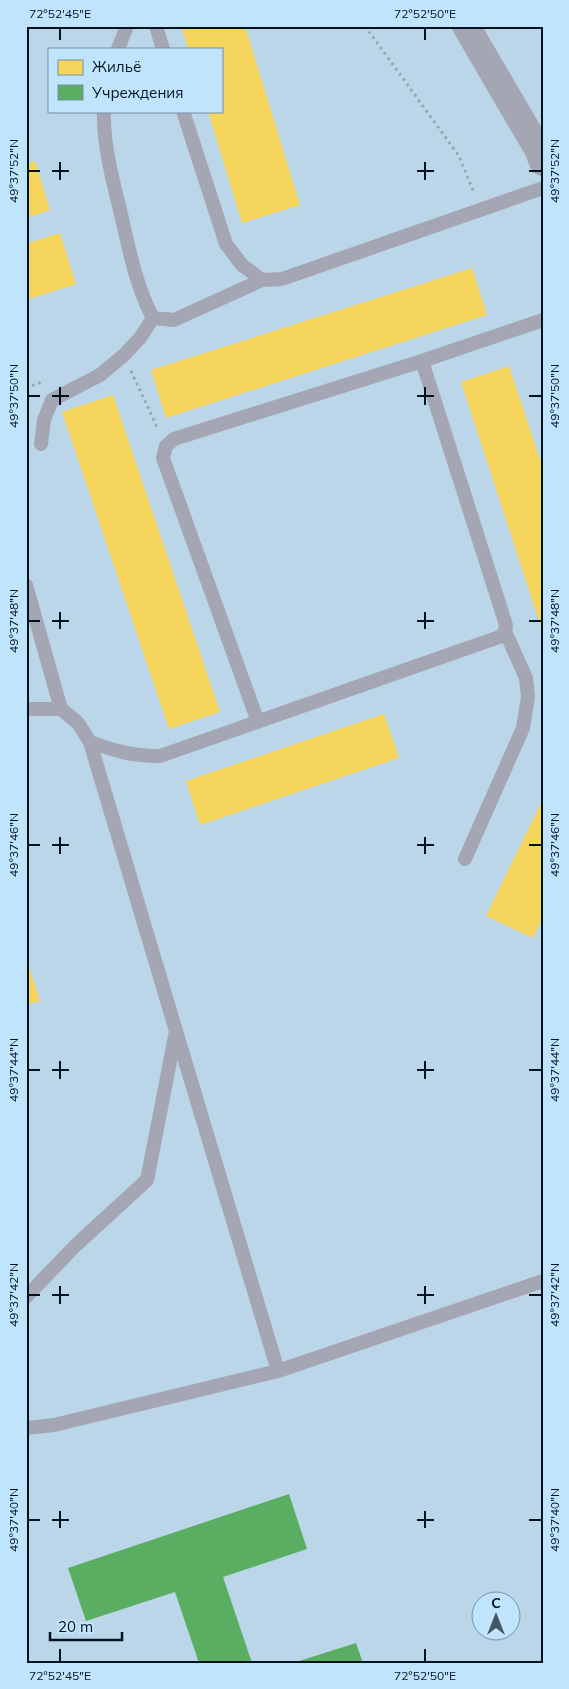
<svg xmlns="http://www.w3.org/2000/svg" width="569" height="1689" font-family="Mulish,sans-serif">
  <rect width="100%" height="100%" fill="#bbd6e8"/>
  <path fill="#f6d55c" d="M181,26H245L300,205L242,223L208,111H221V49H188Z
    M35,161L50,210L26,218V164Z
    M60,233L76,284L26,300V244Z
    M472,268L487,315L166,418L151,370Z
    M509,366L543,469L542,630L461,382Z
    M113,395L220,712L169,729L62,412Z
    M384,714L399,758L200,825L186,781Z
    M543,799V918L533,938L486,916Z
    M26,957L40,1001L26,1005Z"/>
  <path fill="#5aae61" d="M289,1494L307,1549L223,1577L252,1663H199L175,1592L86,1621L68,1568Z
    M356,1643L363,1663H296V1662Z"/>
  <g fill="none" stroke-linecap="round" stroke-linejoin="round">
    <path stroke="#9ca3af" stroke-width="3" stroke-dasharray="2.5 4" stroke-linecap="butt" d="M365,26L459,156L474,193
      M131,371L158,429
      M26,388L42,382"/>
    <path stroke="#a5a6b3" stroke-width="14" d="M156,26L163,49
      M118,49L127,26
      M104,111C103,146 113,181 121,214C129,249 136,286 153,318L174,320L262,280
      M183,111L226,244L242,265L262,280L282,279L543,188
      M41,444L44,420L52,400L100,375L124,355L140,338L153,318
      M26,585L61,709
      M26,709H61L78,723L90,742L176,1031L147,1180L75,1246L26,1297
      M258,722L163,458L166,446L174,439L422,361
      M90,742C116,751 131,756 160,756L502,636L505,631L506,625L422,361L543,320
      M465,859L523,728L528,697L526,678L505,631
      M177,1034L278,1371
      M26,1428L54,1425L278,1371L543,1281"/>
    <path stroke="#a5a6b3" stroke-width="28" d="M466,26L538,149L543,162"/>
  </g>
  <path fill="none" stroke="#001321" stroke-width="2" d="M60,28V40M425,28V40M60,162V180M425,162V180M28,171H40M52,171H69M417,171H434M529,171H542M60,387V405M425,387V405M28,396H40M52,396H69M417,396H434M529,396H542M60,612V629M425,612V629M28,621H40M52,621H69M417,621H434M529,621H542M60,837V854M425,837V854M28,845H40M52,845H69M417,845H434M529,845H542M60,1061V1079M425,1061V1079M28,1070H40M52,1070H69M417,1070H434M529,1070H542M60,1286V1304M425,1286V1304M28,1295H40M52,1295H69M417,1295H434M529,1295H542M60,1511V1528M425,1511V1528M28,1520H40M52,1520H69M417,1520H434M529,1520H542M60,1649V1662M425,1649V1662"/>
  <rect width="569" height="1689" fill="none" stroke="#c1e4fd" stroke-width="55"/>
  <rect x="48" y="48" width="175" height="65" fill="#c1e4fd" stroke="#7490a5"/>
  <rect x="58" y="60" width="25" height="15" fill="#f6d55c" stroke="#7490a5"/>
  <text x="92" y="72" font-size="15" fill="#001321">Жильё</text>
  <rect x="58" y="85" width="25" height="15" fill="#5aae61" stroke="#7490a5"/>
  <text x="92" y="98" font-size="15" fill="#001321">Учреждения</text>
  <g transform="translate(496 1616)"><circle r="24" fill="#c1e4fd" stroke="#7490a5"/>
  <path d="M0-4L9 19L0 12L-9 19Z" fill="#415767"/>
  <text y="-8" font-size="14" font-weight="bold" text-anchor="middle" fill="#001321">С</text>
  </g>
  <path d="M50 1632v8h72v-8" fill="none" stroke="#001321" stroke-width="2.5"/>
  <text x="58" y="1632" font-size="15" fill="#001321" stroke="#c1e4fd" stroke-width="4" paint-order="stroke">20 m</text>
  <rect x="28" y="28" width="514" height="1634" fill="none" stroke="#001321" stroke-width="2"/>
  <g font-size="12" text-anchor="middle" fill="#001321">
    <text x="60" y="18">72°52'45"E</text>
    <text x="425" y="18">72°52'50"E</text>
    <text transform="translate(14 171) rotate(-90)" y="4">49°37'52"N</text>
    <text transform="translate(555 171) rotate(-90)" y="4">49°37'52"N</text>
    <text transform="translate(14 396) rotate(-90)" y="4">49°37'50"N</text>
    <text transform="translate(555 396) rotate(-90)" y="4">49°37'50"N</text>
    <text transform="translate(14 621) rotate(-90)" y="4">49°37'48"N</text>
    <text transform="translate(555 621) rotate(-90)" y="4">49°37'48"N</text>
    <text transform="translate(14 845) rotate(-90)" y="4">49°37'46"N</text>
    <text transform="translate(555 845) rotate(-90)" y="4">49°37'46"N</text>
    <text transform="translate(14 1070) rotate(-90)" y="4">49°37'44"N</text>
    <text transform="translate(555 1070) rotate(-90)" y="4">49°37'44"N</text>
    <text transform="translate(14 1295) rotate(-90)" y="4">49°37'42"N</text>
    <text transform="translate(555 1295) rotate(-90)" y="4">49°37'42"N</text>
    <text transform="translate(14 1520) rotate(-90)" y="4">49°37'40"N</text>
    <text transform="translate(555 1520) rotate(-90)" y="4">49°37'40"N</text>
    <text x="60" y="1680">72°52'45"E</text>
    <text x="425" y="1680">72°52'50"E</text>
  </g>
</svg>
